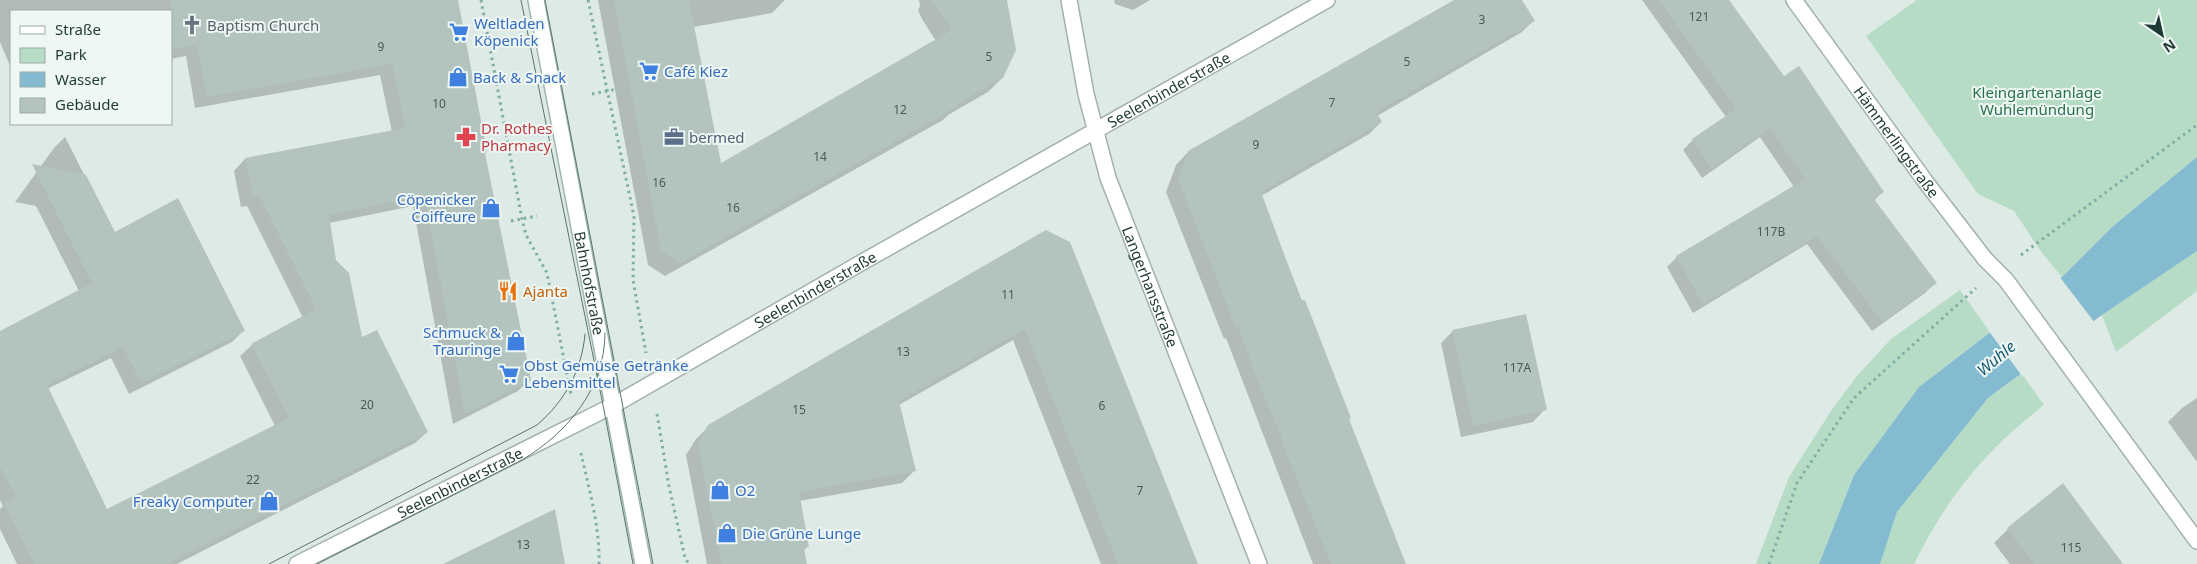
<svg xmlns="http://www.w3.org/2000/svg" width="2197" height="564" font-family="'Noto Sans',sans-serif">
  <rect width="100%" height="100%" fill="#deeae6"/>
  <path fill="#b6dcc5" d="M1917,0H2197V157L2112,227L2062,277L2042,253L2014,211L1978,194L1866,36Z
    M2197,251V291L2116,352L2102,315Z
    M1960,290L1990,332L1919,387L1854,475L1819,564H1756L1789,477L1831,411L1857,376L1891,339Z
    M2022,374L2044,405C1984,452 1948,496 1914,564H1880L1897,512L1988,398Z"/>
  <path fill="#84bbd0" d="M2197,157V251L2102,315L1988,398L1897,512L1880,564H1819L1854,475L1919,387L2062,277L2112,227Z"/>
  <path fill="#deeae6" d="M2059,276L2095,323L2022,376L1988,330Z"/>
  <path fill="#0003" d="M0,0H457L484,153L530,379L518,391L453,424L413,206L329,223L335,260L361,339L427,432L415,443L177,564H17L0,529V509L3,506L0,500V332L79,291L36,206L15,202L54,148L65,137L114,233L244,330L232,342L129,394L111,358L47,389L106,511L275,426L240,356L252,345L303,318L247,206L241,207L234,171L245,159L392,132L380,75L195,108L186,56L171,59V11H11V68L0,42Z
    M598,0H785L772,13L693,27L720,165L936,41L922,19L918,10L920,6L919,0H1005L1002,78L988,92L948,115L943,120L665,276L648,265Z
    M1114,0H1150L1133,10L1115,4Z
    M1457,0H1520L1534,20L1522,32L1377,116L1381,122L1369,134L1261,196L1405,564H1313L1226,338L1224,339L1166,192L1176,165L1188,152Z
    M1642,0H1727L1784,78L1883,191L1874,201L1935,283L1925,293L1872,331L1807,244L1693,313L1667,267L1677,257L1794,187L1760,137L1702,178L1683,150L1693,140L1726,117Z
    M1046,232L1197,564H1101L1013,340L899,405L914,471L902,483L799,501L807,547L803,551L806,564H707L686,455L696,439L709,426Z
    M1453,331L1545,409L1533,422L1461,437L1441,343Z
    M2197,398V462L2168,422L2182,408Z
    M2008,529L2114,564H2010L1994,543Z"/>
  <path fill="#b3c4bf" d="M171,0H458L487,152L485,153L531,380L465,414L424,195L329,215L336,260L349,273L362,337L377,330L428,432L167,564H34L4,503L16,497L0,467V331L92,283L32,164L86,175L115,232L178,198L245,331L141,383L123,347L47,385L107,509L289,418L251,344L316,309L259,195L253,196L245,158L405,128L392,64L207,97L197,45L171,50Z
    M614,0H689L721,163L952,30L931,0H1007L1016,50L1003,78L957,104L958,106L680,263L661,251Z
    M1454,0H1522L1535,21L1376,112L1382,122L1261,192L1301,300H1305L1351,418L1349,419L1406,564H1331L1281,440L1282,438L1259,384L1238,327L1236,328L1178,179L1188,151Z
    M1659,0H1729L1784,76L1799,66L1884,192L1874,199L1937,283L1882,322L1817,236L1703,304L1676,256L1805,179L1770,128L1712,169L1692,139L1736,109Z
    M1046,230L1070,242L1198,564H1118L1025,329L899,401L916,471L799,492L809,547L804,548L807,564H721L698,442L708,425Z
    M1526,314L1547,410L1473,426L1452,330Z
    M2063,483L2123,564H2034L2007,528Z
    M555,509L565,564H443Z"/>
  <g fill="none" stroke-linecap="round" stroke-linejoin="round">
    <defs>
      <g id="minor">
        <path id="s1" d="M1069,0L1086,94L1108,178L1259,564"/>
        <path id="s2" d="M1794,0L1925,181L1985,259L2006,280L2197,541"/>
        <path id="s3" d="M614,405L859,264L1327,0"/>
      </g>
      <g id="tertiary">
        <path id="s4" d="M297,564L614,405"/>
      </g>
      <g id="secondary">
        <path id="s5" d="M536,0L643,564"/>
      </g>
    </defs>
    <use href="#minor" stroke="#a1b1ad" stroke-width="18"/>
    <use href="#tertiary" stroke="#a1b1ad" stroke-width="18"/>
    <use href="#secondary" stroke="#9db6b0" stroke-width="18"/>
    <path stroke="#7eaea5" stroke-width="3" stroke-dasharray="2.5 4" stroke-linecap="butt" d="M481,0L522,219L526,235L547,273L571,395
      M588,0L634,216L633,280L646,353
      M592,94L618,89
      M511,221L537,216
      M2021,255L2197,125
      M657,414L669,486L685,558L689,564
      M581,453C589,489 600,527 599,564
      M1769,564L1797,483L1854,398L1976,288"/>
    <use href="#minor" stroke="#fff" stroke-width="15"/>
    <use href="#tertiary" stroke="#fff" stroke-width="15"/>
    <use href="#secondary" stroke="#fff" stroke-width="15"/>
    <path stroke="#597571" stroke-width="1" d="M521,0L604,410L633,564
      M545,0L653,564
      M269,564L537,425C565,401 582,370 585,334
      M317,564L522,460C567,433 605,389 605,333"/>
  </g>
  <defs>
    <symbol id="church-bare" viewBox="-9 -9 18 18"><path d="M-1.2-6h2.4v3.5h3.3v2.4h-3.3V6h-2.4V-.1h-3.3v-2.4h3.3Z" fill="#6b7280" stroke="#eef7f3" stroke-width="2.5" paint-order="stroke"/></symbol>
    <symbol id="supermarket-bare" viewBox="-9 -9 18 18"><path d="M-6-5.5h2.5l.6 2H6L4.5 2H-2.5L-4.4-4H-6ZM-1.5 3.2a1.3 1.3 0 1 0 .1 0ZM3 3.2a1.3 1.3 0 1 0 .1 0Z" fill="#3f7fe0" stroke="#eef7f3" stroke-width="2.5" paint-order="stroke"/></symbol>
    <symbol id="shop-bare" viewBox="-9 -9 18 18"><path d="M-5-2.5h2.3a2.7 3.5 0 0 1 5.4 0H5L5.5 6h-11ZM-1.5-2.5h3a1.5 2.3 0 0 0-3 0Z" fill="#3f7fe0" stroke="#eef7f3" stroke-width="2.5" paint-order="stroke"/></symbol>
    <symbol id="pharmacy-bare" viewBox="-9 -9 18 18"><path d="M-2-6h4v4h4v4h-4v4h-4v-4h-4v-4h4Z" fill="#e0444e" stroke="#eef7f3" stroke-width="2.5" paint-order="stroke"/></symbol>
    <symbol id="office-bare" viewBox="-9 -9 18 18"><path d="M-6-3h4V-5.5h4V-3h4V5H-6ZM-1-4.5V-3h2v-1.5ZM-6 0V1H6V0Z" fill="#5c6f8a" stroke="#eef7f3" stroke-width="2.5" paint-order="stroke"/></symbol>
    <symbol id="restaurant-bare" viewBox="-9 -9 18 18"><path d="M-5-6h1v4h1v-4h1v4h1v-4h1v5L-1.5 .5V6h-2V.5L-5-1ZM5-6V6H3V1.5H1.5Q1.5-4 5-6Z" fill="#e8710a" stroke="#eef7f3" stroke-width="2.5" paint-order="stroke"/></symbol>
  </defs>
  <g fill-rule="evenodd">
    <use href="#church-bare" x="178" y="11" width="28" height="28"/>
    <use href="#supermarket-bare" x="445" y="18" width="28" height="28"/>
    <use href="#supermarket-bare" x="635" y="57" width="28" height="28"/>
    <use href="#shop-bare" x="444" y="63" width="28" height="28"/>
    <use href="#pharmacy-bare" x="452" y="123" width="28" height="28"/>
    <use href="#office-bare" x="660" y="123" width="28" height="28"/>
    <use href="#shop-bare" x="477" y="194" width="28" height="28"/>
    <use href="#restaurant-bare" x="494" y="277" width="28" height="28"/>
    <use href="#shop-bare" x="502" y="327" width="28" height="28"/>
    <use href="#supermarket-bare" x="495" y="360" width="28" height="28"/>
    <use href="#shop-bare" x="706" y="476" width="28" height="28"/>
    <use href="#shop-bare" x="255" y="487" width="28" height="28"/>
    <use href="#shop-bare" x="713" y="519" width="28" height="28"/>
  </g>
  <g text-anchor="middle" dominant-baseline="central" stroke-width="4" stroke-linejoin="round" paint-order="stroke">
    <g font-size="12" fill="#445c58">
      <text x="1699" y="16">121</text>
      <text x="1482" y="19">3</text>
      <text x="381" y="46">9</text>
      <text x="989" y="56">5</text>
      <text x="1407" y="61">5</text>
      <text x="1332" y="102">7</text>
      <text x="439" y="103">10</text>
      <text x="900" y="109">12</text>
      <text x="1256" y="144">9</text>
      <text x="820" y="156">14</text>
      <text x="659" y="182">16</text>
      <text x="733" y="207">16</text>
      <text x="1771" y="231">117B</text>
      <text x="1008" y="294">11</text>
      <text x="903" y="351">13</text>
      <text x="1517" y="367">117A</text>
      <text x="367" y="404">20</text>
      <text x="1102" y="405">6</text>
      <text x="799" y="409">15</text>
      <text x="253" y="479">22</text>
      <text x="1140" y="490">7</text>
      <text x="523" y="544">13</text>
      <text x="2071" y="547">115</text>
    </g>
    <g font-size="15" fill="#366cbe" stroke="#eef7f3" text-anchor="start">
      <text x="474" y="23">Weltladen<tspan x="474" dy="17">Köpenick</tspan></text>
      <text x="664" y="71">Café Kiez</text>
      <text x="473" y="77">Back &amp; Snack</text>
      <text x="476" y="199" text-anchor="end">Cöpenicker<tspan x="476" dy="17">Coiffeure</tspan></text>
      <text x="501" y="332" text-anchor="end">Schmuck &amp;<tspan x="501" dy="17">Trauringe</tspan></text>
      <text x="524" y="365">Obst Gemüse Getränke<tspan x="524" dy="17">Lebensmittel</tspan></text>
      <text x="735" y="490">O2</text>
      <text x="254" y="501" text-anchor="end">Freaky Computer</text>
      <text x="742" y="533">Die Grüne Lunge</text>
    </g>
    <g font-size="15" fill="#5b616d" stroke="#eef7f3" text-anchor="start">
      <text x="207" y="25">Baptism Church</text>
    </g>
    <g font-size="15" fill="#1f3935" stroke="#eef7f3">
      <text stroke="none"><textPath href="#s3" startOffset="638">Seelenbinderstraße</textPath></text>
      <text stroke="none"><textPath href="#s2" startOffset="175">Hämmerlingstraße</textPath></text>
      <text stroke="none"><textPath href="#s5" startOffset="288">Bahnhofstraße</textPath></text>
      <text stroke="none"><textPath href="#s1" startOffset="299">Langerhansstraße</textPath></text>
      <text stroke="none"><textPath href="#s3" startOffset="232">Seelenbinderstraße</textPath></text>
      <text stroke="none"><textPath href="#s4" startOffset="182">Seelenbinderstraße</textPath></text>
    </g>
    <g font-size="15" fill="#29704d" stroke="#eef7f3">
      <text x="2037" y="92">Kleingartenanlage<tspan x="2037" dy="17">Wuhlemündung</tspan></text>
    </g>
    <g font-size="15" fill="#be3a42" stroke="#eef7f3" text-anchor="start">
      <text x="481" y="128">Dr. Rothes<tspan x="481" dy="17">Pharmacy</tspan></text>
    </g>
    <g font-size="15" fill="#4e5e75" stroke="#eef7f3" text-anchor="start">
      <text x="689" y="137">bermed</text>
    </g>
    <g font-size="15" fill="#c56008" stroke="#eef7f3" text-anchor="start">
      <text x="523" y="291">Ajanta</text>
    </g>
    <g font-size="16" font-style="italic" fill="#195b75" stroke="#eef7f3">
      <text transform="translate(1996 358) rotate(-40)">Wuhle</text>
    </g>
  </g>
  <rect x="10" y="10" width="162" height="115" fill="#eef7f3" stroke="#9baba7"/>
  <rect x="20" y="26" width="25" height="8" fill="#ffffff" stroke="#9baba7"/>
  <text x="55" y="35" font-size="15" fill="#1f3935">Straße</text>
  <rect x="20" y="48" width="25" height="15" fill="#b6dcc5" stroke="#9baba7"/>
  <text x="55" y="60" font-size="15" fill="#1f3935">Park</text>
  <rect x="20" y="72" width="25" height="15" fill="#84bbd0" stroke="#9baba7"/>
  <text x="55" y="85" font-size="15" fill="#1f3935">Wasser</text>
  <rect x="20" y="98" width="25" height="15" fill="#b3c4bf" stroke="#9baba7"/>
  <text x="55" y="110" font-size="15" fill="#1f3935">Gebäude</text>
  <g transform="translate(2162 35) rotate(146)" stroke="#eef7f3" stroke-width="4" paint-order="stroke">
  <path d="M0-4L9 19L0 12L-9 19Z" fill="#1f3935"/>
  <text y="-8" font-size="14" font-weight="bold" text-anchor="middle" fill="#1f3935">N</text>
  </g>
</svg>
